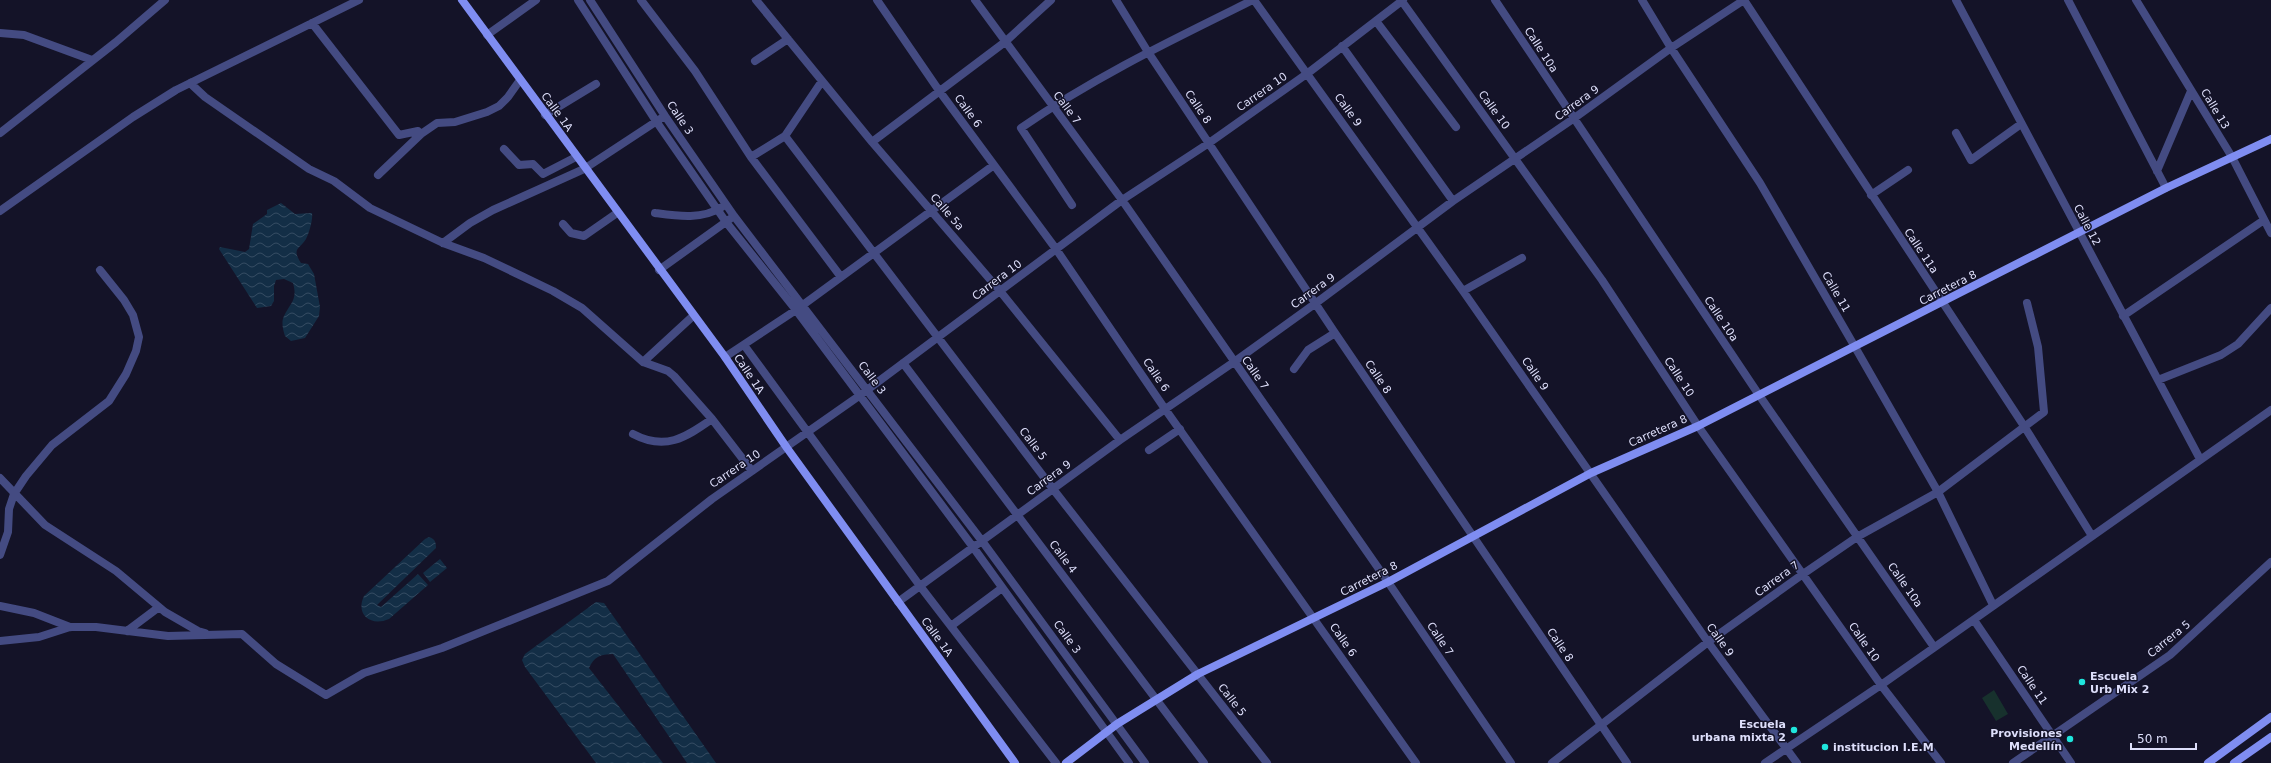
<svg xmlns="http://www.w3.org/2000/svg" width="2271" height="763" font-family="'DejaVu Sans',sans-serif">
  <defs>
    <pattern id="water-waves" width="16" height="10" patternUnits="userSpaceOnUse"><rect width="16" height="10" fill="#132e46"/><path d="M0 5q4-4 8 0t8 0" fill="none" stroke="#354c62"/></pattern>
  </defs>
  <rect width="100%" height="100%" fill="#141328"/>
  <path fill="#17312d" d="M1994,690L2008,714L1996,721L1982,698Z"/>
  <path fill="url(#water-waves)" d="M281,203L295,214L312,213C313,220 309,233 306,239C300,249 291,248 301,263L308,264L314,274L320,307L319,316L305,338L291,341L285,336C283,330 281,322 284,316C290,303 298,300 293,283L284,279L276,280L274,286V301L271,306L257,308L219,249L220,247L245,252L249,249L253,224L267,214V210Z
    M429,537C435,539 436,542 436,548L377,605L381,607L418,574L428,585L389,619C371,627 355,615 364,596L425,539Z
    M440,559L447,568L430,582L423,573Z
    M596,602L604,603L716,763H687L613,654C600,654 594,657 589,668L663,763H596L525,667L522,660L525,654Z"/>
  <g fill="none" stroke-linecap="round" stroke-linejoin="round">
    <path stroke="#444b82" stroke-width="8" d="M578,0L656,121L726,222L796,310L973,547L1129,763
      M590,0L665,116L734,216L982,541L1145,763
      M641,0L695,71L751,157L841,277
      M756,0L872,142L1000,291L1120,440
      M877,0L940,92L1056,249L1165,409L1416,763
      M975,0L1122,200L1388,582L1511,763
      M1116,0L1148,52L1335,333L1627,763
      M1254,0L1463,291L1708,642L1797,763
      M1401,0L1602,280L1698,426L1881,685L1941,763
      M1495,0L1759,395L1934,647
      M1642,0L1671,48L1760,183L1855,347L1938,492L1993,605
      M1956,0L2200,459
      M2068,0L2166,188
      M2136,0L2232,157L2271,233
      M1376,21L1456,127
      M312,23L399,135L418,131L421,134L437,123L455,122L487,112L499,106L508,97L520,80
      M0,33L24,35L92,60
      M487,35L536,0
      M1342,46L1453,201
      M755,61L788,39
      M190,83L205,97L309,169L334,181L370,208L443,243L484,258L553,291L582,308L643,362L668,371L674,376L712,419L752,471
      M545,115L596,84
      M0,133L116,42L165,0
      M1956,133L1971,160L2021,124
      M785,136L822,81
      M872,142L1005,42L1051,0
      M504,149L519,165L533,164L543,174L576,157
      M751,157L785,136L1053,489L1267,763
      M2157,171L2191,91
      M378,175L421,134
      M1871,195L1908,170
      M1072,205L1021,128C1094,77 1174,39 1253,0
      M0,211L133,117L176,90L359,0
      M655,213C677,216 702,220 722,207
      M563,224L571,233L584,236L617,213
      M443,243L470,223L493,210L584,169L660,119
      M659,270L730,219
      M1463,291L1522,258
      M2123,316L2264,220
      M744,345L920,586L1056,763
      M725,357L796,310L994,165
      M643,362L693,316
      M903,363L1204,763
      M1294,369L1308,350L1335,333
      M2158,380L2221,355L2238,344L2271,308
      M633,434C665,451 685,438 712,419
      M1149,450L1180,429
      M0,478L45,525L116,571L165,612L198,631L205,633
      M0,555L8,532L9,509L14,494L26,476L52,445L109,401L126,374L136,351L139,337L133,315L124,300L100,270
      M898,602L1120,440L1234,362L1316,303L1453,201L1573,119L1671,48L1744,0L2024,426L2092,536
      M0,606L34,613L70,627
      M1974,620L2071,763
      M951,626L1002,588
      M127,631L159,607
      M0,641L39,637L70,627H96L168,636L242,634L276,664L326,695L364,673L442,648L608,581L712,499L859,396L1122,200L1209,143L1308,73L1403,0
      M1552,763L1708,642L1803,574L1857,537L1938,492L2044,412L2038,347L2027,303
      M1765,763L1881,685L2271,410
      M2013,763L2170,655L2271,562"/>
    <path stroke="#7f8df1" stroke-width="8" d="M462,0L725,357L787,448L1015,763
      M1066,763L1117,724L1198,674L1388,582L1591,473L1698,426L2166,188L2271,139
      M2208,763L2271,717
      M2234,763L2271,737"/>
  </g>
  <g fill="#1fe6dd" stroke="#141328" stroke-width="1.5">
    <circle cx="2082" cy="682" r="4"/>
    <circle cx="1794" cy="730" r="4"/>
    <circle cx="2070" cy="739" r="4"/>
    <circle cx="1825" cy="747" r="4"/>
  </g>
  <g text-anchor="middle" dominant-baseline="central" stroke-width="3" stroke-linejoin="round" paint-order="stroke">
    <g font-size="11" fill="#dedffb" stroke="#141328">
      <text transform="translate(1541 50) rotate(57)">Calle 10a</text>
      <text transform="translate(1262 92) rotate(-35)">Carrera 10</text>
      <text transform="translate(1577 103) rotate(-36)">Carrera 9</text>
      <text transform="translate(1198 107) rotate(56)">Calle 8</text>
      <text transform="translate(1067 108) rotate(53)">Calle 7</text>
      <text transform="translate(2215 109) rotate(59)">Calle 13</text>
      <text transform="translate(1348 110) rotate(54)">Calle 9</text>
      <text transform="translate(1494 110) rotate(54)">Calle 10</text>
      <text transform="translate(968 111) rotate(54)">Calle 6</text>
      <text transform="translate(557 112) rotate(54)">Calle 1A</text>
      <text transform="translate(680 118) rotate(56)">Calle 3</text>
      <text transform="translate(947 212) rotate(49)">Calle 5a</text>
      <text transform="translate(2087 225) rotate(62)">Calle 12</text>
      <text transform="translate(1921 251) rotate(56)">Calle 11a</text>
      <text transform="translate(997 280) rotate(-37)">Carrera 10</text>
      <text transform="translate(1948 288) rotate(-27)">Carretera 8</text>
      <text transform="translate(1313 291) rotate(-36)">Carrera 9</text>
      <text transform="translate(1836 292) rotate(60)">Calle 11</text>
      <text transform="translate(1721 319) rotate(56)">Calle 10a</text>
      <text transform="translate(1255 373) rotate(55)">Calle 7</text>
      <text transform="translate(749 374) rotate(56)">Calle 1A</text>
      <text transform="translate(1535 374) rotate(55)">Calle 9</text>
      <text transform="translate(1156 375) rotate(56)">Calle 6</text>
      <text transform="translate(1378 377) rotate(56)">Calle 8</text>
      <text transform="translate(1679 377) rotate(57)">Calle 10</text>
      <text transform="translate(872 378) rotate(53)">Calle 3</text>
      <text transform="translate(1658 431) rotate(-24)">Carretera 8</text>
      <text transform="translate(1033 444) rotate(53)">Calle 5</text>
      <text transform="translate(735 469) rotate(-34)">Carrera 10</text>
      <text transform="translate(1049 478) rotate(-36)">Carrera 9</text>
      <text transform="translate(1063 557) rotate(53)">Calle 4</text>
      <text transform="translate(1369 579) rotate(-27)">Carretera 8</text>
      <text transform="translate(1777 579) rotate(-36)">Carrera 7</text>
      <text transform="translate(1905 585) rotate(55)">Calle 10a</text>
      <text transform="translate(937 637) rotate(54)">Calle 1A</text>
      <text transform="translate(1067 637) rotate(54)">Calle 3</text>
      <text transform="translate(1440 639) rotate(56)">Calle 7</text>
      <text transform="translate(2169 639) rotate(-39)">Carrera 5</text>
      <text transform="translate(1343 640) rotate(55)">Calle 6</text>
      <text transform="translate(1720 640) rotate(54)">Calle 9</text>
      <text transform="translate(1864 642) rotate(55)">Calle 10</text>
      <text transform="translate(1560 645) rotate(56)">Calle 8</text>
      <text transform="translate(2032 685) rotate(56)">Calle 11</text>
      <text transform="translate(1232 700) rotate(52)">Calle 5</text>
    </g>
    <g font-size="11" font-weight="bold" fill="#dedffb" stroke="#141328" text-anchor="start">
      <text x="2090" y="676">Escuela<tspan x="2090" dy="13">Urb Mix 2</tspan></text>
      <text x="1786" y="724" text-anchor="end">Escuela<tspan x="1786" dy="13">urbana mixta 2</tspan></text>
      <text x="2062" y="733" text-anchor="end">Provisiones<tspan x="2062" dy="13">Medellín</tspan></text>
      <text x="1833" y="747">institucion I.E.M</text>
    </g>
  </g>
  <path d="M2131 743v6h65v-6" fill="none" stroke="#dedffb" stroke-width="2"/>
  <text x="2137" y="743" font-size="12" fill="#dedffb" stroke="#141328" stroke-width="3" paint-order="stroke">50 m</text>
</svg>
